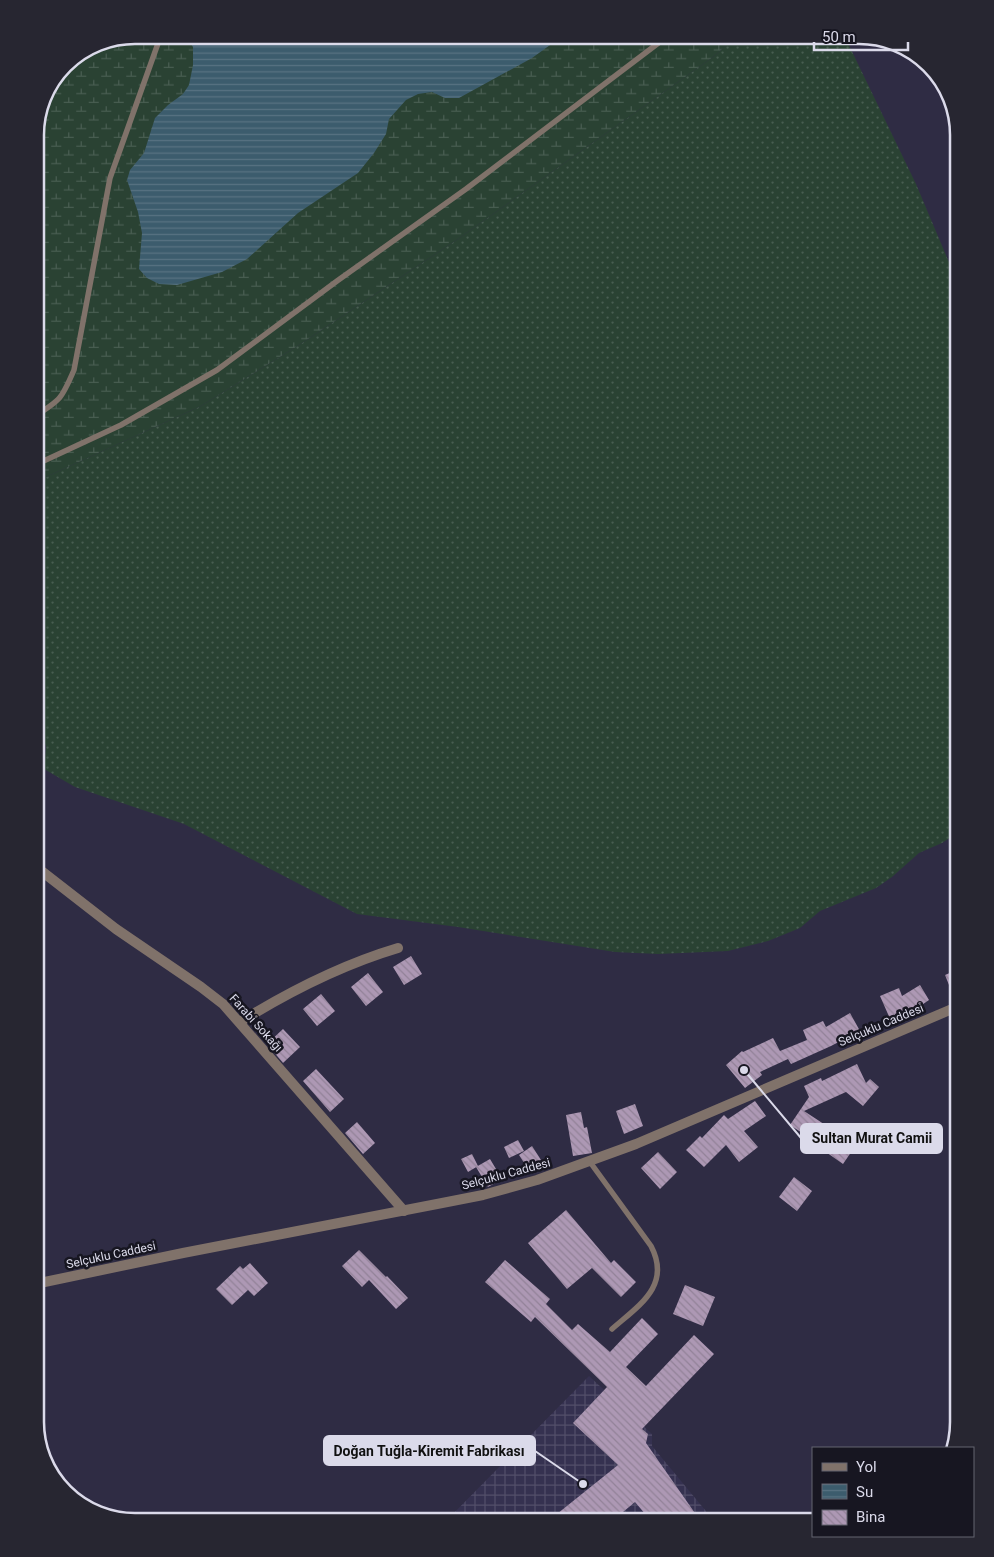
<svg xmlns="http://www.w3.org/2000/svg" width="994" height="1557" font-family="Roboto,sans-serif">
  <defs>
    <pattern id="industrial-grid" width="8" height="8" patternUnits="userSpaceOnUse" patternTransform="scale(1.25)"><rect width="8" height="8" fill="#353150"/><path d="M0 4h8M4 0v8" fill="none" stroke="#524e69"/></pattern>
    <pattern id="grass-dots" width="8" height="8" patternUnits="userSpaceOnUse" patternTransform="scale(1.25)"><rect width="8" height="8" fill="#2a4233"/><path d="M2 2h.1M6 6h.1" fill="none" stroke="#485d51" stroke-width="1.8" stroke-linecap="round"/></pattern>
    <pattern id="wetland-marsh" width="20" height="14" patternUnits="userSpaceOnUse" patternTransform="scale(1.25)"><rect width="20" height="14" fill="#2a4233"/><path d="M1 5h8M5 5V1M11 12h8M15 12V8" fill="none" stroke="#485d51"/></pattern>
    <pattern id="water-rules" width="6" height="5" patternUnits="userSpaceOnUse" patternTransform="scale(1.25)"><rect width="6" height="5" fill="#3c5c6d"/><path d="M0 2.5h6" fill="none" stroke="#587382"/></pattern>
    <pattern id="building-back-hatch" width="6" height="6" patternUnits="userSpaceOnUse" patternTransform="scale(1.25)"><rect width="6" height="6" fill="#ad98b4"/><path d="M-1 5l2 2M0 0l6 6M5-1l2 2" fill="none" stroke="#928298"/></pattern>
  </defs>
  <rect width="100%" height="100%" fill="#2f2c44"/>
  <path fill="url(#industrial-grid)" d="M589,1376L652,1434V1446L715,1522H445Z"/>
  <path fill="url(#grass-dots)" d="M738,35H844L916,184L959,286V761L951,773L956,786L959,788V832L942,843L919,853L892,877L876,888L820,911L800,928L768,941L728,951L658,954L615,952L458,927L357,914L184,824L75,787L44,769L46,747L35,706V482L201,406L299,345L458,239L713,57Z"/>
  <path fill="url(#wetland-marsh)" d="M134,35H738L713,57L458,239L299,345L201,406L35,482V128L43,96L64,64L97,42Z"/>
  <path fill="url(#water-rules)" d="M185,35H564L532,58L459,98H445L432,92L418,94L406,100L389,119L386,134L374,153L358,173L298,213L247,259L222,272L177,285L159,284L147,278L139,269L142,233L138,212L127,180L130,170L144,153L155,118L168,105L183,94L189,85L193,65V47Z"/>
  <path fill="url(#building-back-hatch)" d="M411,956L422,974L404,985L393,967Z
    M959,969V999L955,1000L945,975Z
    M368,973L383,992L366,1006L351,987Z
    M920,985L929,1000L910,1013L891,1021L880,996L899,988L902,996Z
    M321,994L335,1011L317,1026L303,1009Z
    M850,1013L860,1031L831,1046L791,1064L788,1059L760,1072L762,1075L745,1088L726,1065L742,1051L743,1052L773,1038L780,1051L807,1040L803,1030L823,1021L826,1027Z
    M283,1029L300,1047L283,1063L267,1044Z
    M857,1064L866,1083L870,1079L879,1087L863,1106L846,1092L804,1111L856,1145L843,1164L823,1150L825,1148L790,1125L809,1097L804,1086L821,1078L822,1081Z
    M316,1069L344,1099L330,1112L303,1081Z
    M755,1101L766,1116L744,1131L758,1147L739,1162L726,1145L704,1167L686,1150L700,1136L702,1138L724,1115L728,1119Z
    M635,1104L643,1126L624,1134L616,1111Z
    M581,1112L584,1128L587,1127L592,1153L573,1156L566,1115Z
    M357,1122L375,1143L363,1154L345,1133Z
    M518,1140L524,1151L509,1158L504,1147Z
    M532,1146L541,1160L528,1169L519,1155Z
    M658,1152L677,1172L660,1189L641,1168Z
    M472,1154L478,1166L468,1172L461,1159Z
    M490,1159L502,1179L488,1187L476,1167Z
    M794,1177L812,1191L797,1211L779,1197Z
    M566,1210L611,1263L614,1260L636,1282L621,1297L592,1268L567,1289L528,1243Z
    M359,1250L386,1277L387,1276L408,1298L396,1309L369,1280L362,1287L342,1266Z
    M505,1260L550,1299L546,1304L572,1330L578,1324L610,1352L642,1318L658,1334L626,1367L646,1386L694,1335L714,1354L642,1429L648,1434L646,1443L697,1516L690,1522H652L635,1502L611,1522H547L618,1465L573,1423L607,1387L535,1317L531,1322L485,1282Z
    M250,1263L268,1283L254,1296L248,1290L232,1305L216,1289L240,1266L243,1269Z
    M685,1285L715,1297L703,1326L673,1314Z"/>
  <g fill="none" stroke-linecap="round" stroke-linejoin="round">
    <path stroke="#80726a" stroke-width="5.5" d="M35,416C61,400 62,398 74,370L110,178L161,35
      M35,465L121,425L217,370L337,281L466,189L669,35
      M590,1162L651,1246C672,1286 638,1306 612,1329"/>
    <path stroke="#80726a" stroke-width="10" d="M35,866L116,929L201,987L223,1004L404,1211
      M240,1022C290,991 341,965 398,948"/>
    <path stroke="#80726a" stroke-width="10" d="M35,1284L183,1253L437,1204L483,1195L537,1180L636,1144L959,1006"/>
  </g>
  <g text-anchor="middle" dominant-baseline="central" stroke-width="5" stroke-linejoin="round" paint-order="stroke">
    <g font-size="12" fill="#dbdaea" stroke="#171621">
      <text transform="translate(256 1023) rotate(48)">Farabi Sokağı</text>
      <text transform="translate(881 1025) rotate(-23)">Selçuklu Caddesi</text>
      <text transform="translate(506 1174) rotate(-15)">Selçuklu Caddesi</text>
      <text transform="translate(111 1255) rotate(-12)">Selçuklu Caddesi</text>
    </g>
  </g>
  <path d="M0 0H994V1557H0ZM135 44H859A91 91 0 0 1 950 135V1422A91 91 0 0 1 859 1513H135A91 91 0 0 1 44 1422V135A91 91 0 0 1 135 44Z" fill="#272631" fill-rule="evenodd"/>
  <path fill="none" stroke="#dbdaea" stroke-width="2.5" d="M135 44H859A91 91 0 0 1 950 135V1422A91 91 0 0 1 859 1513H135A91 91 0 0 1 44 1422V135A91 91 0 0 1 135 44Z"/>
  <path fill="none" stroke="#dbdaea" stroke-width="2" d="M744 1070L801 1138M583 1484L535 1451"/>
  <g fill="#dbdaea" stroke="#171621" stroke-width="2">
    <circle cx="744" cy="1070" r="5"/>
    <circle cx="583" cy="1484" r="5"/>
  </g>
  <g fill="#dbdaea" stroke="#dbdaea" stroke-width="2">
    <rect x="801" y="1124" width="141" height="29" rx="5"/>
    <rect x="324" y="1436" width="211" height="29" rx="5"/>
  </g>
  <g font-size="14" text-anchor="middle" font-weight="bold" fill="#111">
    <text x="872" y="1143">Sultan Murat Camii</text>
    <text x="429" y="1456">Doğan Tuğla-Kiremit Fabrikası</text>
  </g>
  <rect x="812" y="1447" width="162" height="90" fill="#171621" stroke="#656471"/>
  <rect x="822" y="1463" width="25" height="8" fill="#80726a" stroke="#656471"/>
  <text x="856" y="1472" font-size="15" fill="#dbdaea">Yol</text>
  <rect x="822" y="1484" width="25" height="15" fill="url(#water-rules)" stroke="#656471"/>
  <text x="856" y="1497" font-size="15" fill="#dbdaea">Su</text>
  <rect x="822" y="1510" width="25" height="15" fill="url(#building-back-hatch)" stroke="#656471"/>
  <text x="856" y="1522" font-size="15" fill="#dbdaea">Bina</text>
  <path d="M814 42v8h94v-8" fill="none" stroke="#dbdaea" stroke-width="2.5"/>
  <text x="822" y="42" font-size="15" fill="#dbdaea" stroke="#171621" stroke-width="4" paint-order="stroke">50 m</text>
</svg>
